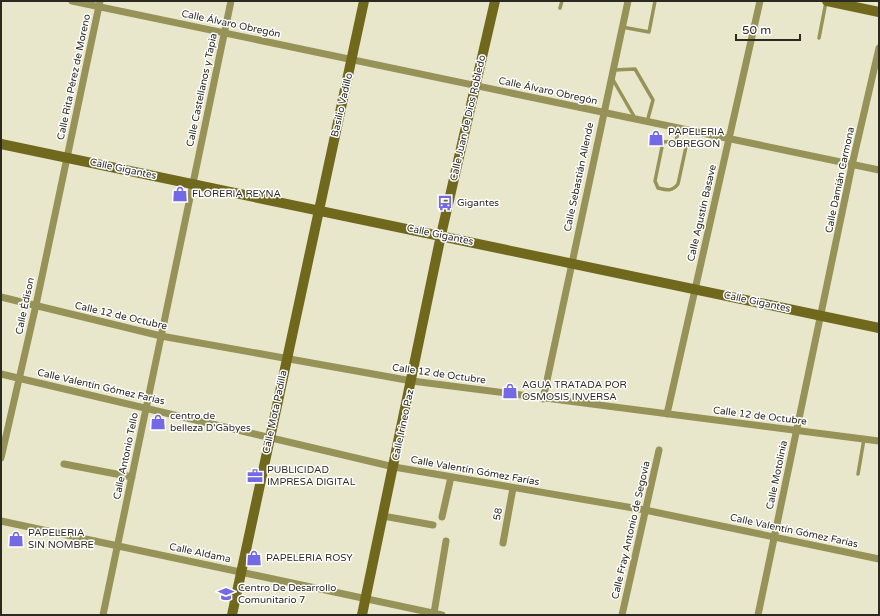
<svg xmlns="http://www.w3.org/2000/svg" width="880" height="616" font-family="'Varela Round',sans-serif">
  <rect width="100%" height="100%" fill="#e9e7cb"/>
  <g fill="none" stroke-linecap="round" stroke-linejoin="round">
    <path stroke="#979258" stroke-width="3.5" d="M560,8L562,1
      M622,27L649,32L655,1
      M819,38L826,2
      M614,70L635,69L653,100L647,122
      M612,78L635,118
      M676,141L686,147L678,184C672,192 666,190 658,188L655,181L663,142Z
      M676,141L679,128
      M858,474L864,439"/>
    <path stroke="#979258" stroke-width="7" d="M72,1L879,170
      M1,297L161,336L412,381L879,441
      M1,374L394,467L645,510L879,559
      M543,399L628,1
      M667,414L760,1
      M1,458L36,305L100,1
      M64,464L132,477
      M383,516L433,525
      M442,517L451,477
      M1,521L442,615
      M503,543L513,488
      M434,613L446,541
      M103,615L231,1
      M622,615L659,450
      M758,615L852,165L879,48"/>
    <path stroke="#70681d" stroke-width="10" d="M827,1L879,12
      M1,144L879,328
      M232,615L364,1
      M362,615L441,235L495,1"/>
  </g>
  <defs>
    <symbol id="shop-bare" viewBox="-9 -9 18 18"><path d="M-5-2.5h2.3a2.7 3.5 0 0 1 5.4 0H5L5.5 6h-11ZM-1.5-2.5h3a1.5 2.3 0 0 0-3 0Z" fill="#7469e4" stroke="#fff" stroke-width="2.5" paint-order="stroke"/></symbol>
    <symbol id="bus-bare" viewBox="-9 -9 18 18"><path d="M-5-6H5V4H4V6H2V4H-2V6H-4V4H-5ZM-3.5-4V0h7V-4ZM-3.5 1.2v1.5H-2V1.2ZM2 1.2v1.5H3.5V1.2Z" fill="#7469e4" stroke="#fff" stroke-width="2.5" paint-order="stroke"/></symbol>
    <symbol id="office-bare" viewBox="-9 -9 18 18"><path d="M-6-3h4V-5.5h4V-3h4V5H-6ZM-1-4.5V-3h2v-1.5ZM-6 0V1H6V0Z" fill="#7469e4" stroke="#fff" stroke-width="2.5" paint-order="stroke"/></symbol>
    <symbol id="school-bare" viewBox="-9 -9 18 18"><path d="M0-5L7-2L0 1L-7-2ZM-4 1L0 2.5L4 1V4Q0 6-4 4Z" fill="#7469e4" stroke="#fff" stroke-width="2.5" paint-order="stroke"/></symbol>
  </defs>
  <g fill-rule="evenodd">
    <use href="#shop-bare" x="645" y="127" width="22" height="22"/>
    <use href="#shop-bare" x="169" y="183" width="22" height="22"/>
    <use href="#bus-bare" x="434" y="192" width="22" height="22"/>
    <use href="#shop-bare" x="499" y="380" width="22" height="22"/>
    <use href="#shop-bare" x="147" y="411" width="22" height="22"/>
    <use href="#office-bare" x="244" y="465" width="22" height="22"/>
    <use href="#shop-bare" x="5" y="528" width="22" height="22"/>
    <use href="#shop-bare" x="243" y="547" width="22" height="22"/>
    <use href="#school-bare" x="215" y="583" width="22" height="22"/>
  </g>
  <g text-anchor="middle" dominant-baseline="central" stroke-width="3" stroke-linejoin="round" paint-order="stroke">
    <g font-size="10" fill="#2b2a20" stroke="#fff">
      <text transform="translate(231 24) rotate(12)">Calle Álvaro Obregón</text>
      <text transform="translate(74 77) rotate(-78)">Calle Rita Pérez de Moreno</text>
      <text transform="translate(202 90) rotate(-78)">Calle Castellanos y Tapia</text>
      <text transform="translate(548 91) rotate(12)">Calle Álvaro Obregón</text>
      <text transform="translate(342 105) rotate(-77)">Basilio Vadillo</text>
      <text transform="translate(468 118) rotate(-77)">Calle Juan de Dios Robledo</text>
      <text transform="translate(123 169) rotate(12)">Calle Gigantes</text>
      <text transform="translate(579 177) rotate(-78)">Calle Sebastián Allende</text>
      <text transform="translate(840 180) rotate(-78)">Calle Damián Carmona</text>
      <text transform="translate(702 213) rotate(-77)">Calle Agustín Basave</text>
      <text transform="translate(440 235) rotate(12)">Calle Gigantes</text>
      <text transform="translate(757 302) rotate(12)">Calle Gigantes</text>
      <text transform="translate(25 306) rotate(-78)">Calle Édison</text>
      <text transform="translate(121 316) rotate(13)">Calle 12 de Octubre</text>
      <text transform="translate(439 374) rotate(8)">Calle 12 de Octubre</text>
      <text transform="translate(101 387) rotate(13)">Calle Valentín Gómez Farías</text>
      <text transform="translate(275 412) rotate(-78)">Calle Mota Padilla</text>
      <text transform="translate(760 416) rotate(7)">Calle 12 de Octubre</text>
      <text transform="translate(403 425) rotate(-78)">Calle Irineo Paz</text>
      <text transform="translate(126 456) rotate(-78)">Calle Antonio Tello</text>
      <text transform="translate(475 471) rotate(10)">Calle Valentín Gómez Farías</text>
      <text transform="translate(777 475) rotate(-78)">Calle Motolinía</text>
      <text transform="translate(498 514) rotate(-80)">58</text>
      <text transform="translate(631 530) rotate(-77)">Calle Fray Antonio de Segovia</text>
      <text transform="translate(794 531) rotate(12)">Calle Valentín Gómez Farías</text>
      <text transform="translate(200 553) rotate(12)">Calle Aldama</text>
    </g>
    <g font-size="10" fill="#2b2a20" stroke="#fff" text-anchor="start">
      <text x="668" y="132">PAPELERIA<tspan x="668" dy="12">OBREGON</tspan></text>
      <text x="192" y="194">FLORERIA REYNA</text>
      <text x="457" y="203">Gigantes</text>
      <text x="522" y="385">AGUA TRATADA POR<tspan x="522" dy="12">OSMOSIS INVERSA</tspan></text>
      <text x="170" y="416">centro de<tspan x="170" dy="12">belleza D'Gabyes</tspan></text>
      <text x="267" y="470">PUBLICIDAD<tspan x="267" dy="12">IMPRESA DIGITAL</tspan></text>
      <text x="28" y="533">PAPELERIA<tspan x="28" dy="12">SIN NOMBRE</tspan></text>
      <text x="266" y="558">PAPELERIA ROSY</text>
      <text x="238" y="588">Centro De Desarrollo<tspan x="238" dy="12">Comunitario 7</tspan></text>
    </g>
  </g>
  <rect width="880" height="616" fill="none" stroke="#2b2a20" stroke-width="4"/>
  <path d="M736 34v6h64v-6" fill="none" stroke="#2b2a20" stroke-width="2"/>
  <text x="742" y="34" font-size="12" fill="#2b2a20" stroke="#ffffff" stroke-width="3" paint-order="stroke">50 m</text>
</svg>
